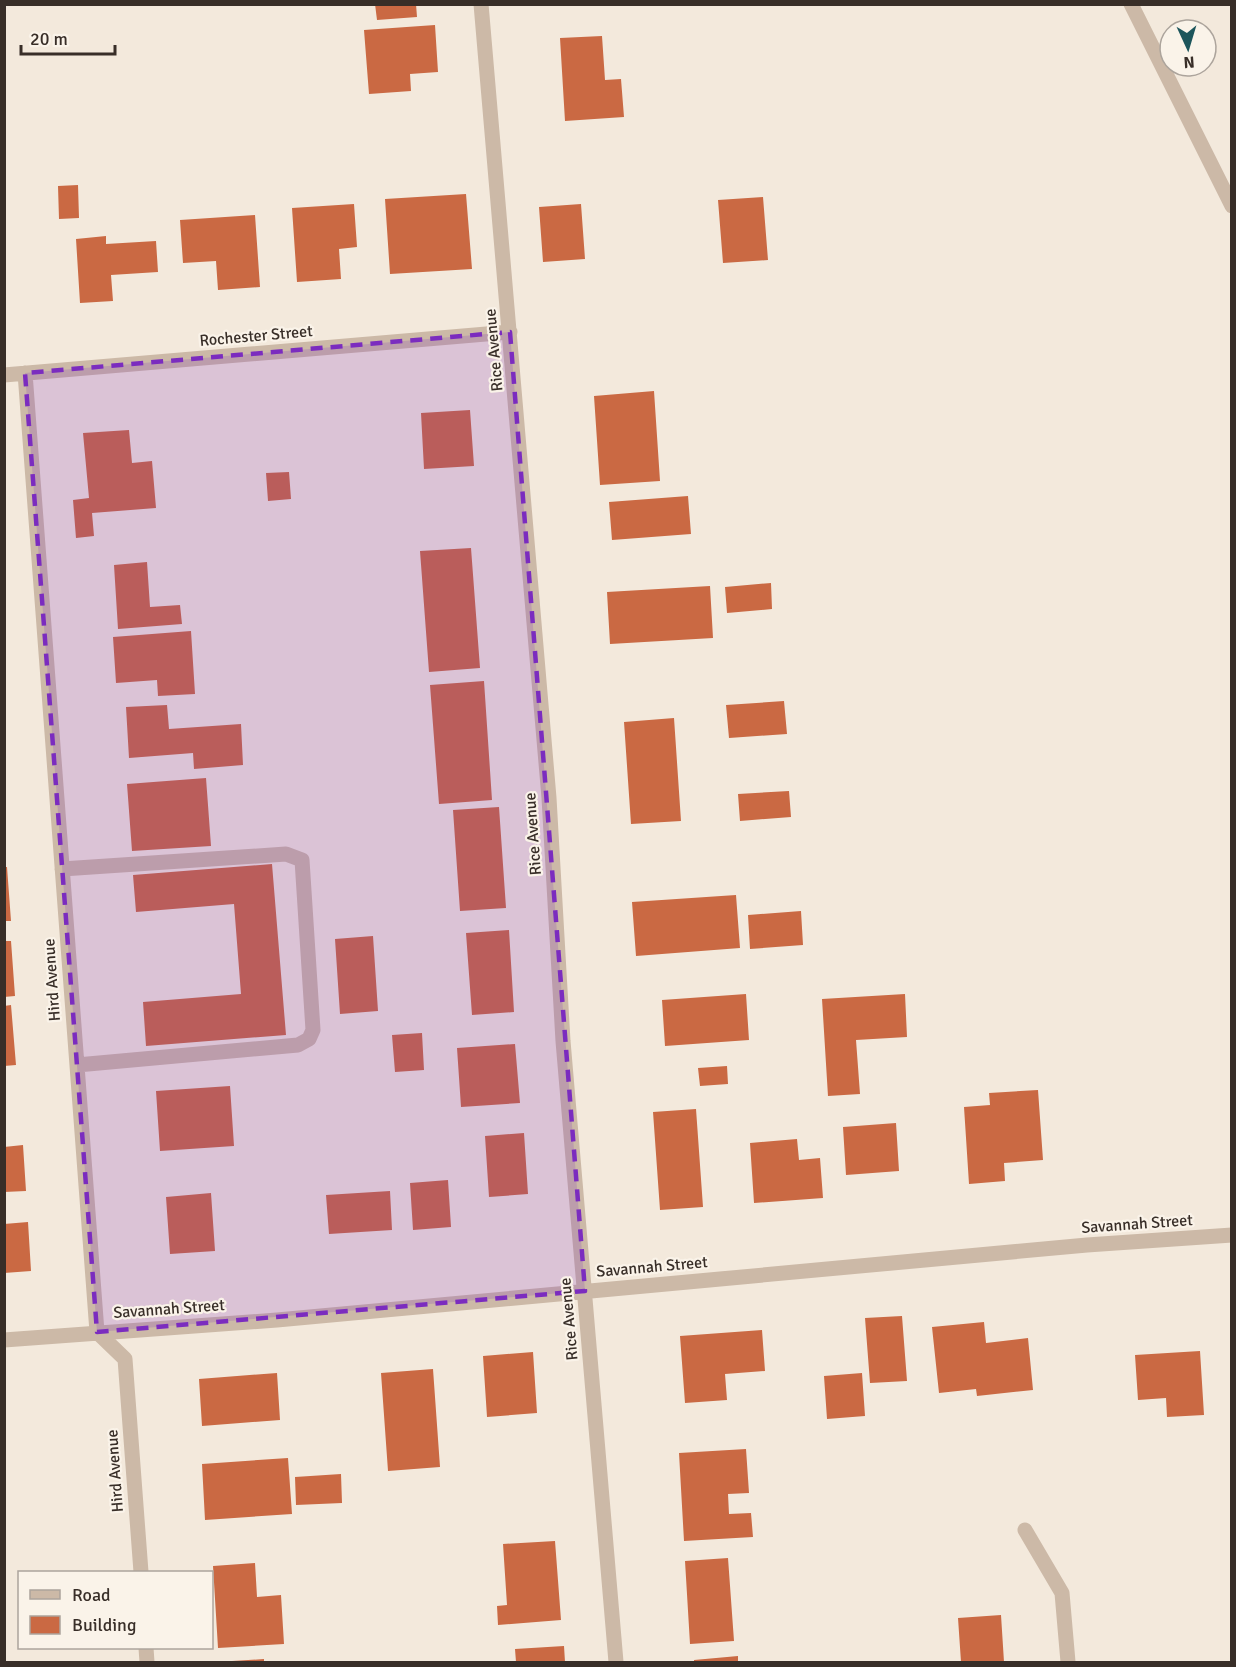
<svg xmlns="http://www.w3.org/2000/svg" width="1236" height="1667" font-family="Signika,sans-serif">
  <rect width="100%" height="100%" fill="#f3e9dc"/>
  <path fill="#ca6943" d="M375,4H416L417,17L377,20Z
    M435,25L438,72L410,74L411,91L369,94L364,30Z
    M602,36L605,80L621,79L624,117L565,121L560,38Z
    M78,185L79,218L59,219L58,186Z
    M466,194L472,269L390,274L385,199Z
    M763,197L768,260L723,263L718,200Z
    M354,204L357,247L339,249L341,279L297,282L292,208Z
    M581,204L585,259L543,262L539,207Z
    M255,215L260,287L218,290L216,261L183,263L180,220Z
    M106,236V244L156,241L158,272L111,275L113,301L80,303L76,239Z
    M654,391L660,481L600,485L594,396Z
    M470,410L474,466L424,469L421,413Z
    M129,430L132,463L152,461L156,508L92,513L94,536L76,538L73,500L89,498L83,433Z
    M289,472L291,499L268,501L266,473Z
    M688,496L691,534L612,540L609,502Z
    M471,548L480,668L429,672L420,551Z
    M147,562L150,607L180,605L182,624L118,629L114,565Z
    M771,583L772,609L727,613L725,587Z
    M710,586L713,638L610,644L607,592Z
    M191,631L195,694L158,696L157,680L116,683L113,637Z
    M484,681L492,800L439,804L430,685Z
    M784,701L787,734L729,738L726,705Z
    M167,705L169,729L241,724L243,765L194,769L193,753L129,758L126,707Z
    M674,718L681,821L631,824L624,722Z
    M206,778L211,846L132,851L127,784Z
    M789,791L791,817L740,821L738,794Z
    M499,807L506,908L460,911L453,810Z
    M272,864L286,1035L146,1046L143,1002L241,994L234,904L136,912L133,875Z
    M4,867H7L11,921H4Z
    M736,895L740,948L636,956L632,902Z
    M801,911L803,945L750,949L748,915Z
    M509,930L514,1012L472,1015L466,933Z
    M373,936L378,1011L340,1014L335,939Z
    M4,941H11L15,996L4,997Z
    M746,994L749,1040L665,1046L662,1000Z
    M905,994L907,1037L856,1040L860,1094L828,1096L822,999Z
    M11,1005L16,1065L4,1066V1006Z
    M422,1033L424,1070L395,1072L392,1035Z
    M515,1044L520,1103L461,1107L457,1048Z
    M727,1066L728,1084L700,1086L698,1068Z
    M230,1086L234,1146L160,1151L156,1091Z
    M1038,1090L1043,1160L1004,1163L1005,1181L969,1184L964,1107L990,1105L989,1093Z
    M696,1109L703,1207L660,1210L653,1112Z
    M896,1123L899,1171L846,1175L843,1127Z
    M524,1133L528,1194L489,1197L485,1136Z
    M797,1139L799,1160L820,1158L823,1198L754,1203L750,1143Z
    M23,1145L26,1191L4,1192V1147Z
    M448,1180L451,1227L413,1230L410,1183Z
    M390,1191L392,1230L329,1234L326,1195Z
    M211,1193L215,1251L170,1254L166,1197Z
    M28,1222L31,1271L4,1273V1224Z
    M902,1316L907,1381L870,1383L865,1318Z
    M984,1322L986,1343L1028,1338L1033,1390L977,1396L976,1389L939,1393L932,1327Z
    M762,1330L765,1371L725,1374L727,1400L685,1403L680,1336Z
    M1200,1351L1204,1415L1167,1417L1166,1398L1138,1400L1135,1355Z
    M533,1352L537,1413L487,1417L483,1356Z
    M433,1369L440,1467L388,1471L381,1373Z
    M277,1373L280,1420L202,1426L199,1379Z
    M862,1373L865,1416L827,1419L824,1376Z
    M746,1449L749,1493L728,1494L729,1514L751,1513L753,1537L684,1541L679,1453Z
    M288,1458L292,1514L205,1520L202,1464Z
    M341,1474L342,1503L296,1505L295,1477Z
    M555,1541L561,1620L498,1625L497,1606L507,1605L503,1544Z
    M728,1558L734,1641L690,1644L685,1561Z
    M255,1563L257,1597L281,1595L284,1644L218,1648L213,1566Z
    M1001,1615L1004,1662H961L958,1618Z
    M564,1646L565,1662H516L515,1649Z
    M738,1656V1662H694V1660Z
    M264,1659V1662H232V1661Z"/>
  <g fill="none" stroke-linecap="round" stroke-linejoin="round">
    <path stroke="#ccb9a7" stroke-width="15" d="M481,4L549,798L563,1041L616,1662
      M1131,4L1232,206
      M25,373L97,1332L125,1359L141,1572
      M4,375L510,332
      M62,869L286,854L302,860L313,1030L309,1039L298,1045L77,1065
      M4,1340L277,1320L1087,1245L1232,1235
      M1025,1530L1062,1593L1068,1662
      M146,1648L147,1662"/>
  </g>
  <path fill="#7b2cbf" fill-opacity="0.2" stroke="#7b2cbf" stroke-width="4.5" stroke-dasharray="12 8" stroke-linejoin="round" d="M510,332L585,1291L97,1332L25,373Z"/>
  <g text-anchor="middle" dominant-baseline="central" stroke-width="4.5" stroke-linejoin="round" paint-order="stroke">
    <g font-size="16" fill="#382e28" stroke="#faf3e9">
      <text transform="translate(256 336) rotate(-5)">Rochester Street</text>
      <text transform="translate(494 350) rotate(-95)">Rice Avenue</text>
      <text transform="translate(533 834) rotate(-94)">Rice Avenue</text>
      <text transform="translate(52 980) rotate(-94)">Hird Avenue</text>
      <text transform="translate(1137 1224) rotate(-4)">Savannah Street</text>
      <text transform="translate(652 1267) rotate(-5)">Savannah Street</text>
      <text transform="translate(169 1309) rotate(-4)">Savannah Street</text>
      <text transform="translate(569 1319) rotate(-95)">Rice Avenue</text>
      <text transform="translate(115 1471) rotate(-94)">Hird Avenue</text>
    </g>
  </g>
  <rect width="1236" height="1667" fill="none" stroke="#382e28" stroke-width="12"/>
  <rect x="18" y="1571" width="195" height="78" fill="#faf3e9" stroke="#aca49c" stroke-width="1.5"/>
  <rect x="30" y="1590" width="30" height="9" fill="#ccb9a7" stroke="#aca49c" stroke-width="1.5"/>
  <text x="72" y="1601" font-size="18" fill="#382e28">Road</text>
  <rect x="30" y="1616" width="30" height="18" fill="#ca6943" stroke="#aca49c" stroke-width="1.5"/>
  <text x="72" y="1631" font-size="18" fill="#382e28">Building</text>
  <g transform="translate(1188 48) rotate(176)"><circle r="28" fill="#faf3e9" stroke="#aca49c" stroke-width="1.5"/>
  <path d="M0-4.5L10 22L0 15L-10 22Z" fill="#1c555b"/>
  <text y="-9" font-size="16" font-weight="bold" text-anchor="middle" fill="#382e28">N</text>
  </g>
  <path d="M21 45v9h94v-9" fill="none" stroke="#382e28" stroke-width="3"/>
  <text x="30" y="45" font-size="18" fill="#382e28" stroke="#faf3e9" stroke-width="4.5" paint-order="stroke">20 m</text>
</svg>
